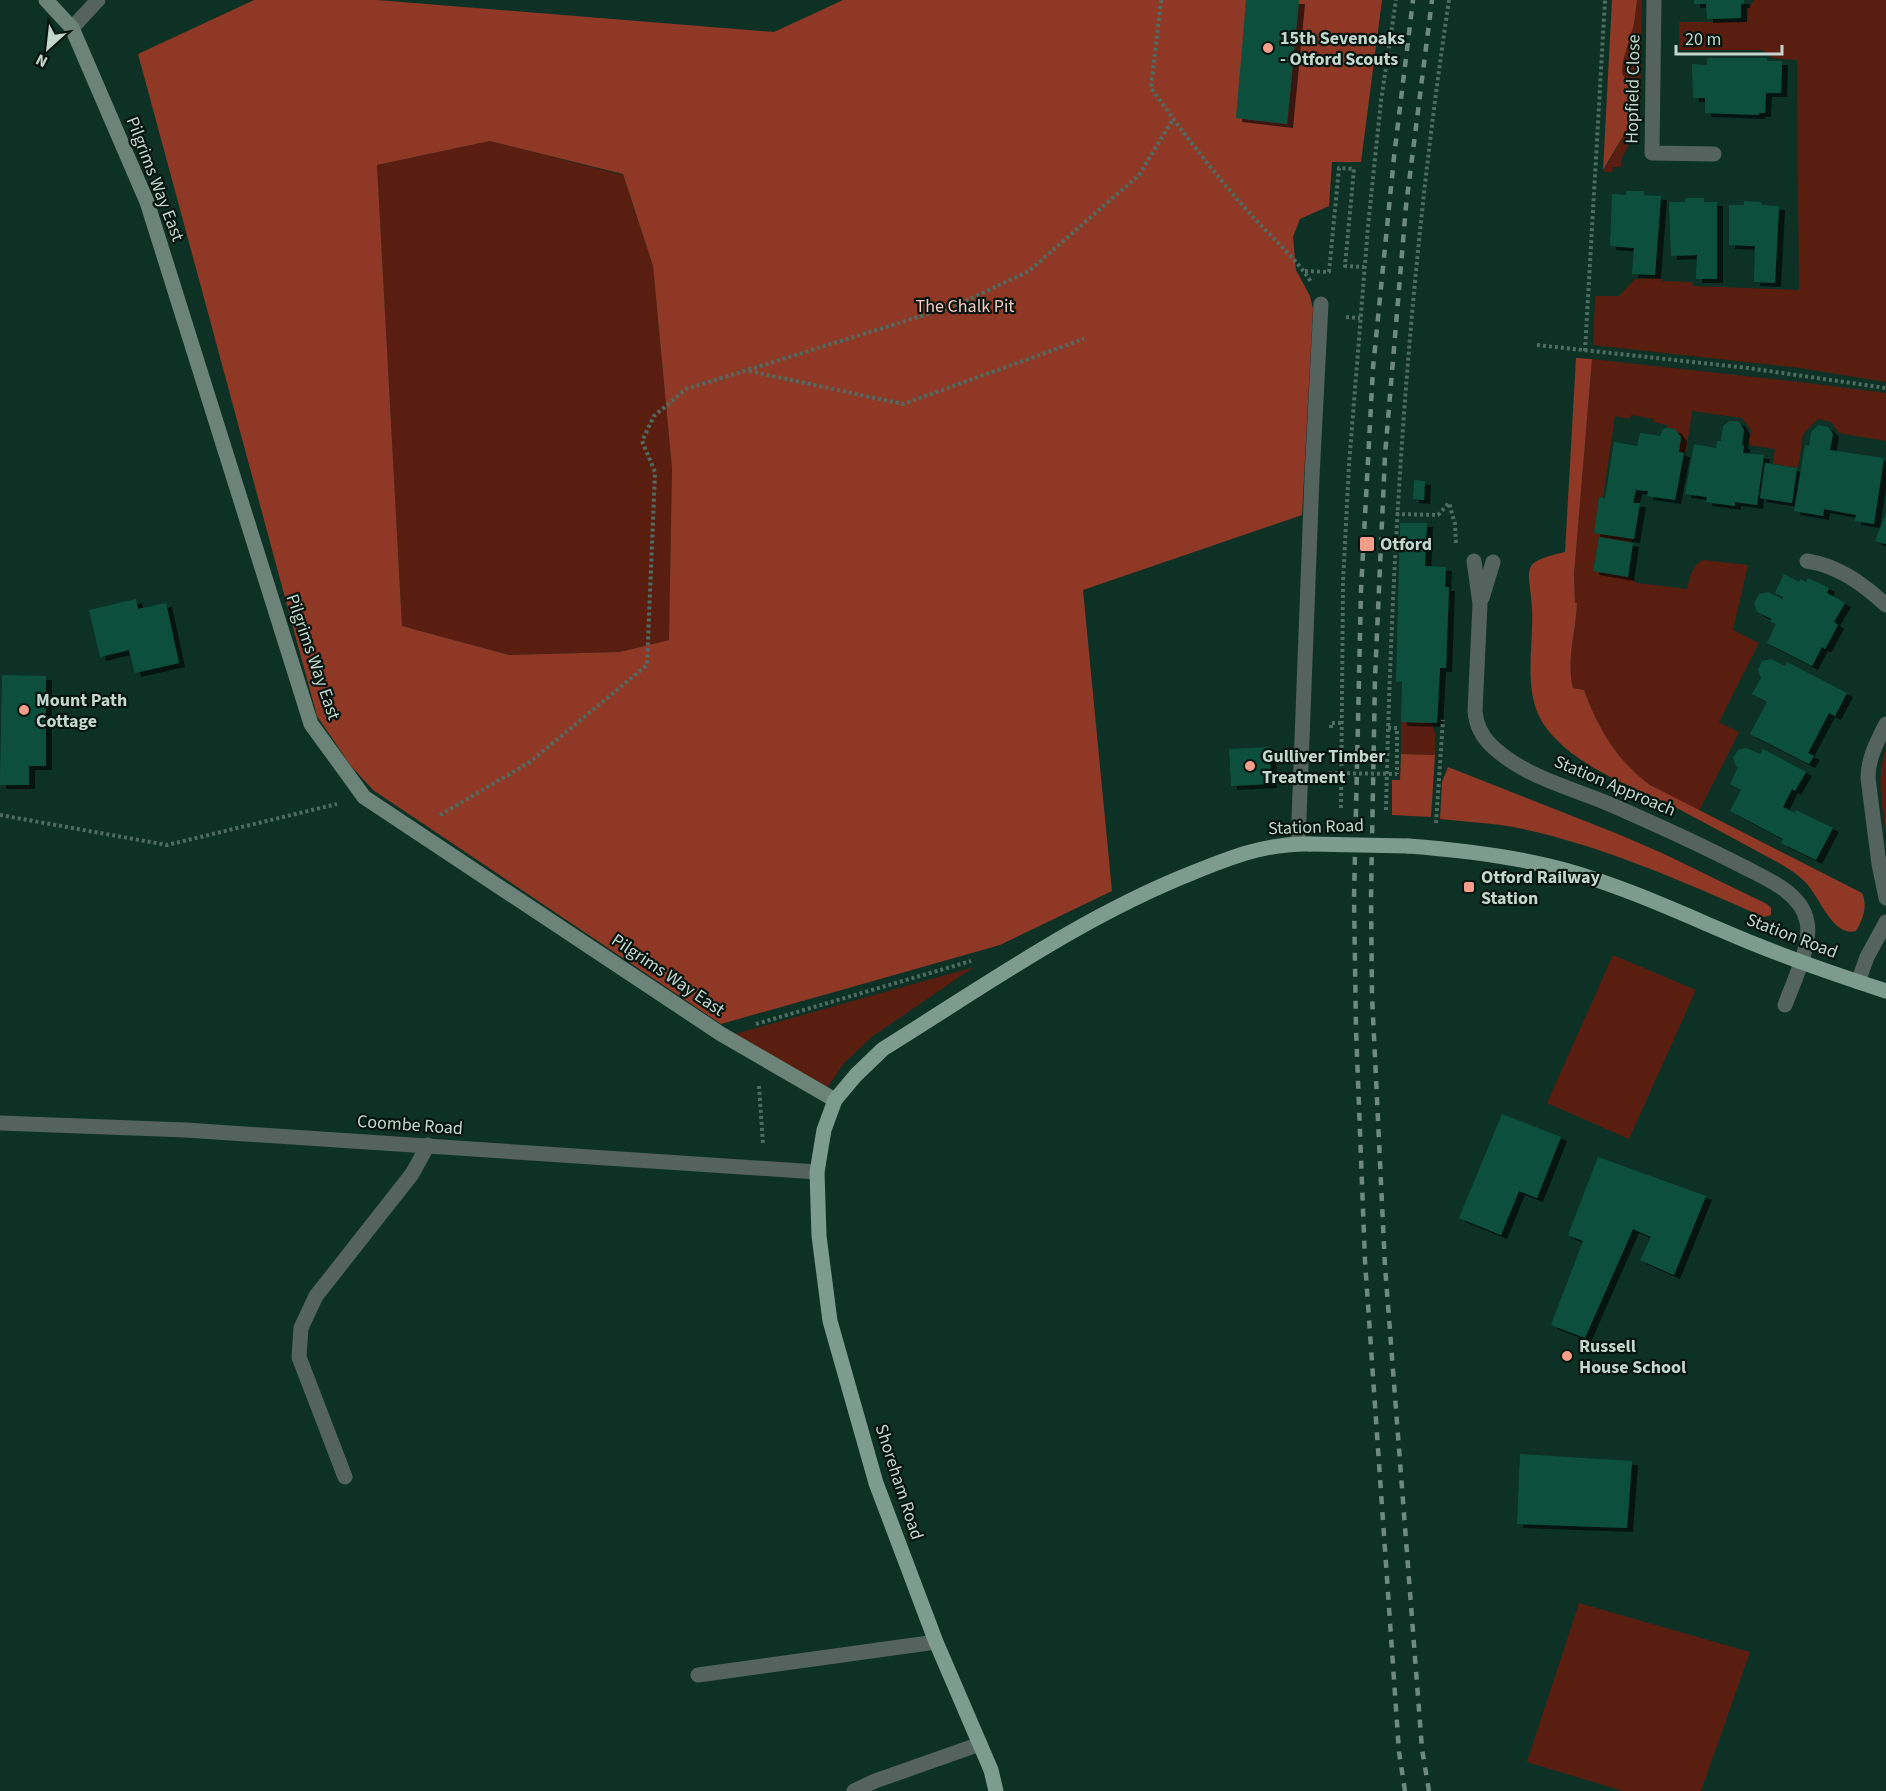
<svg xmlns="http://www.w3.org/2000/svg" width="1886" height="1791" font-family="'Source Sans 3',sans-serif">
  <defs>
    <filter id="shadow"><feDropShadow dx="6" dy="4" stdDeviation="0" flood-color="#0009"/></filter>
  </defs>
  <rect width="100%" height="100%" fill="#0d3125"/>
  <path fill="#5a1e11" d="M1637,0H1642L1640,116L1638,126L1622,158L1621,167H1613L1612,172H1603L1636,114L1622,73L1623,61L1634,24Z
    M1754,0H1886V382L1800,368L1593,345L1595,296H1619L1635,279L1662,278V281L1692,282L1693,286L1799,290L1797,60L1773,58L1762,50H1679V22H1747L1748,8Z
    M490,141L623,175L653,266L672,468L669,640L620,652L509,655L402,626L377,165Z
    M1592,359L1809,383L1886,393V441L1839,433L1831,422L1818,419L1803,434L1798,468L1773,464L1775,449L1749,445L1751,430L1742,418L1692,411L1686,453L1679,452L1681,437L1675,429L1667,428V425L1654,422V419L1631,415L1630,419L1615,416L1603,497H1599L1594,533L1632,539L1631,542L1599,537L1593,570L1628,577L1637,583L1687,589C1690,578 1691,566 1703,560L1748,565L1733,630L1759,643L1719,722L1739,732L1699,811C1682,802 1665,794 1649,784C1616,762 1598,727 1584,690L1573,688C1566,660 1576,632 1577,604L1575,603L1574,574Z
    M1401,722H1431L1435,733V755L1401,754Z
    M1886,748V834C1882,805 1876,777 1886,748Z
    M1613,955L1696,990L1629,1139L1547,1103Z
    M974,967L873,1036L844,1063L828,1087L735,1034Z
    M1579,1603L1750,1652L1701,1791H1623L1527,1762Z"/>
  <path fill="#8e3825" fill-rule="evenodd" d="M254,0H377L774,32L843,0H1382L1361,162H1332L1329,206L1300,219L1293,237L1296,270L1310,296L1313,309L1302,515L1083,590L1112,891L1000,945L721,1024L373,790L351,766L317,716L138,54ZM490,141L623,174L653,266L672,468L669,640L620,652L509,655L402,626L377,165Z
    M1612,0H1637L1634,24L1623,61L1622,73L1636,101V114L1603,170Z
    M1576,358L1592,359L1574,574L1575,603H1577C1576,632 1566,660 1573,688L1584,690C1598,728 1616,760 1650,785L1862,893C1868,906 1863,920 1856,931C1832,938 1819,894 1804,881C1793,870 1779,863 1766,856C1734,839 1702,821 1669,804C1627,784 1577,767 1547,729C1521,696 1534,648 1532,609C1530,568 1517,563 1565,552Z
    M1401,754L1435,755L1431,817L1392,815V780H1400Z
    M1448,767L1618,834L1662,853L1767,904L1771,908V915L1764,917C1686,883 1606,847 1523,829C1496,823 1468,822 1440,819L1442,782Z"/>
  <path fill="#0c503d" filter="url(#shadow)" d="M1246,0H1299L1287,124L1236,118Z
    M1694,0H1744V4H1741V18L1707,19L1706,4H1694Z
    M1707,58H1767V61H1782L1781,93H1766L1765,113H1759V115L1705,113V98H1693L1692,64L1707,65Z
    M1626,191H1644V195L1661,196L1655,275L1632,274L1634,248L1610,246L1612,194L1626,195Z
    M1686,198H1704V202H1717V279H1696L1697,255L1671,256L1669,202H1685Z
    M1744,201L1761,202L1762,205L1779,206L1775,283L1754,282L1755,246L1729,245V205H1744Z
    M1730,421L1739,422L1744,430L1742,445H1744L1743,453L1764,455L1757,505L1735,502V506L1706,502L1707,497L1685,494L1694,444L1716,448L1717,441H1721L1723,426Z
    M1818,425L1828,427L1833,434L1830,450L1884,458L1874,524L1855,521L1856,515L1824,509L1823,516L1794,511L1805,445L1809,446L1811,432Z
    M1667,428L1675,429L1681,437L1679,452L1684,453L1675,500L1647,496L1648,491L1636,490L1633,503H1640L1634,539L1594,533L1599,497L1605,498L1614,442L1637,446L1640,433L1660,436L1663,429Z
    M1765,463L1797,468L1792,503L1760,498Z
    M1414,480L1425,481L1424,500L1413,499Z
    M1886,513V544L1875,541Z
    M1400,523H1427L1425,566L1446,567L1445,587H1449L1446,668H1440L1437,723L1401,722L1402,681L1396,682Z
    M1599,537L1633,543L1628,577L1593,571Z
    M1784,574L1799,582L1800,579L1806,582L1808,578L1829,588L1827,593L1845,603L1834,622L1838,625L1825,649L1822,647L1812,666L1767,643L1776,624L1770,621L1772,619L1757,612L1754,603L1759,594L1768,592L1782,599L1783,597L1775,593Z
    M136,599L138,609L166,603L179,663L135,673L129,650L100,657L89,610Z
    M1771,659L1785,666L1787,662L1847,693L1835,716L1829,713L1808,753L1814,756L1809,764L1750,734L1767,702L1752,694L1761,678L1758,670L1762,661Z
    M2,675L46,676V766H29V785H0Z
    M1270,747L1271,784L1231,786L1229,749Z
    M1746,748L1760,754L1763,749L1806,772L1795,791L1792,789L1783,807L1795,813L1796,810L1833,828L1816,860L1781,843L1783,839L1730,811L1741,790L1730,784L1738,767L1736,766L1733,758L1738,750Z
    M1502,1114L1561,1137L1537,1198L1519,1191L1501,1235L1459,1218Z
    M1598,1157L1706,1196L1674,1275L1640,1260L1651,1237L1633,1229L1585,1338L1551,1325L1583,1241L1568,1235Z
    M1520,1454L1632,1461L1627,1528L1517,1524Z"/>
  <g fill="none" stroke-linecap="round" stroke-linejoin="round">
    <path stroke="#4e6c61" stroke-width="4" stroke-dasharray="3 3" stroke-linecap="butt" d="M1161,0L1151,88C1183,133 1216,176 1253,217C1273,239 1296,258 1311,282
      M1305,271L1329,272L1339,168L1354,169L1345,266L1364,267
      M1346,317L1360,318
      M1537,345L1748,368L1886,388
      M1585,351L1605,0
      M749,371L903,404L1084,339
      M1396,514L1438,515L1449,503L1455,524L1456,544
      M1331,728V723H1341
      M1388,728H1397V774
      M1341,808L1343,583L1349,465L1368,226L1381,101L1396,0
      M1386,810C1392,539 1409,268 1449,0
      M0,815L167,845L337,804
      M440,815L530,762L647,665L655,472L642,441L654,416L686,389L957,305L1029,271L1139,175L1173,119
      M1436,823L1443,720
      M756,1024L971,961
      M759,1086L763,1144"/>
    <path stroke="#54635d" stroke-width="15" d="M1474,561L1480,604L1475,711C1476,725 1482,737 1493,747C1524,776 1568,787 1607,803C1653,823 1699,844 1744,867C1767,879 1802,893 1807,922C1812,944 1793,983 1785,1005
      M1482,598L1493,562
      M1298,844L1312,477L1321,304
      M345,1477L299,1357L301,1328L316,1296L412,1174L428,1145
      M698,1675L936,1642
      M854,1791L875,1781L980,1744"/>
    <path stroke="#54635d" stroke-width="15" d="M1654,0L1652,153L1714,154
      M72,28L98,0
      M1807,561C1839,566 1863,584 1886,605
      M1886,724C1877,742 1868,758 1868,778L1879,864L1886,898
      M1858,982L1867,957L1886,922
      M0,1123L186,1130L817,1172"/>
    <path stroke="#6b8379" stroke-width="15" d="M46,0L72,28L147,202L311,724L364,797L721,1034L835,1100"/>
    <path stroke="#7d9c8f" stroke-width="15" d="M1408,846C1461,850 1514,856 1565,870C1632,889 1693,919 1757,945C1799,962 1843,977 1886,991
      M996,1791L991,1770L936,1642L876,1483L830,1321L819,1236L817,1172L824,1130L835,1100L856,1075L883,1049C983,987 1081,917 1192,873C1231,857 1267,843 1310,844"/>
    <path stroke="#6e897e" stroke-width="4.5" stroke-dasharray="8 8" stroke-linecap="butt" d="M1405,1791L1399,1752L1365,1261L1356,1029L1354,898L1361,590L1373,368L1394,157L1413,0
      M1429,1791L1422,1749L1385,1266L1372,995L1371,896L1375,678L1385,455L1406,206L1432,0"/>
    <path stroke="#4e6c61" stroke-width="4" stroke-dasharray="3 3" stroke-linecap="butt" d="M1329,773L1397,774"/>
    <path stroke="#7d9c8f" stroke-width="15" d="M1310,844L1408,846"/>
  </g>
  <g fill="#f49e89" stroke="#071510" stroke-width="2">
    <circle cx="1268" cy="48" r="6"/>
    <rect x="1359" y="536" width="16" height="16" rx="3"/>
    <circle cx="24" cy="710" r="6"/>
    <circle cx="1250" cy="766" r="6"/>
    <rect x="1463" y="881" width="12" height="12" rx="3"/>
    <circle cx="1567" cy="1356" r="6"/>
  </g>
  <g text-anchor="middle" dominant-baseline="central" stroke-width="4.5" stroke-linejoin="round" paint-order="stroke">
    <g font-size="18" font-weight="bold" fill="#c4d7ce" stroke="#071510" text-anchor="start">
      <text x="1280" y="38">15th Sevenoaks<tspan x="1280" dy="21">- Otford Scouts</tspan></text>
      <text x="1380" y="544">Otford</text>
      <text x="36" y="700">Mount Path<tspan x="36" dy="21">Cottage</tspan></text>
      <text x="1262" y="756">Gulliver Timber<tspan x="1262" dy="21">Treatment</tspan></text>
      <text x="1481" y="877">Otford Railway<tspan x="1481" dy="21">Station</tspan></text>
      <text x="1579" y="1346">Russell<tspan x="1579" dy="21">House School</tspan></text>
    </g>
    <g font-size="18" fill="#c4d7ce" stroke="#071510">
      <text transform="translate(1633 89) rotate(-89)">Hopfield Close</text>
      <text transform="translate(155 179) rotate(69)">Pilgrims Way East</text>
      <text transform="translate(313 657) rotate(71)">Pilgrims Way East</text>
      <text transform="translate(1615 786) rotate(23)">Station Approach</text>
      <text transform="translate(1316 827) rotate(-2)">Station Road</text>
      <text transform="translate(1792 936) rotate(21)">Station Road</text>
      <text transform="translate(668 975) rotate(34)">Pilgrims Way East</text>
      <text transform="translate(410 1125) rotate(4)">Coombe Road</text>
      <text transform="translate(899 1482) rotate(72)">Shoreham Road</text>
    </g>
    <g font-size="18" fill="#fcc9bd" stroke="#071510">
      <text x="965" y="306">The Chalk Pit</text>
    </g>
  </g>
  <g transform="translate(48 48) rotate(207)" stroke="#071510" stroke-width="4.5" paint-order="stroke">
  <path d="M0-4.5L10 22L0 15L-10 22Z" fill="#c4d7ce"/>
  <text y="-9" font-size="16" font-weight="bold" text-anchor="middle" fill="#c4d7ce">N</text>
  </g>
  <path d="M1676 45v9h106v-9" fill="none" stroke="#c4d7ce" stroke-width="3"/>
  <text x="1685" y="45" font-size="18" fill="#c4d7ce" stroke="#071510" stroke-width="4.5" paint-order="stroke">20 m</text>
</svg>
